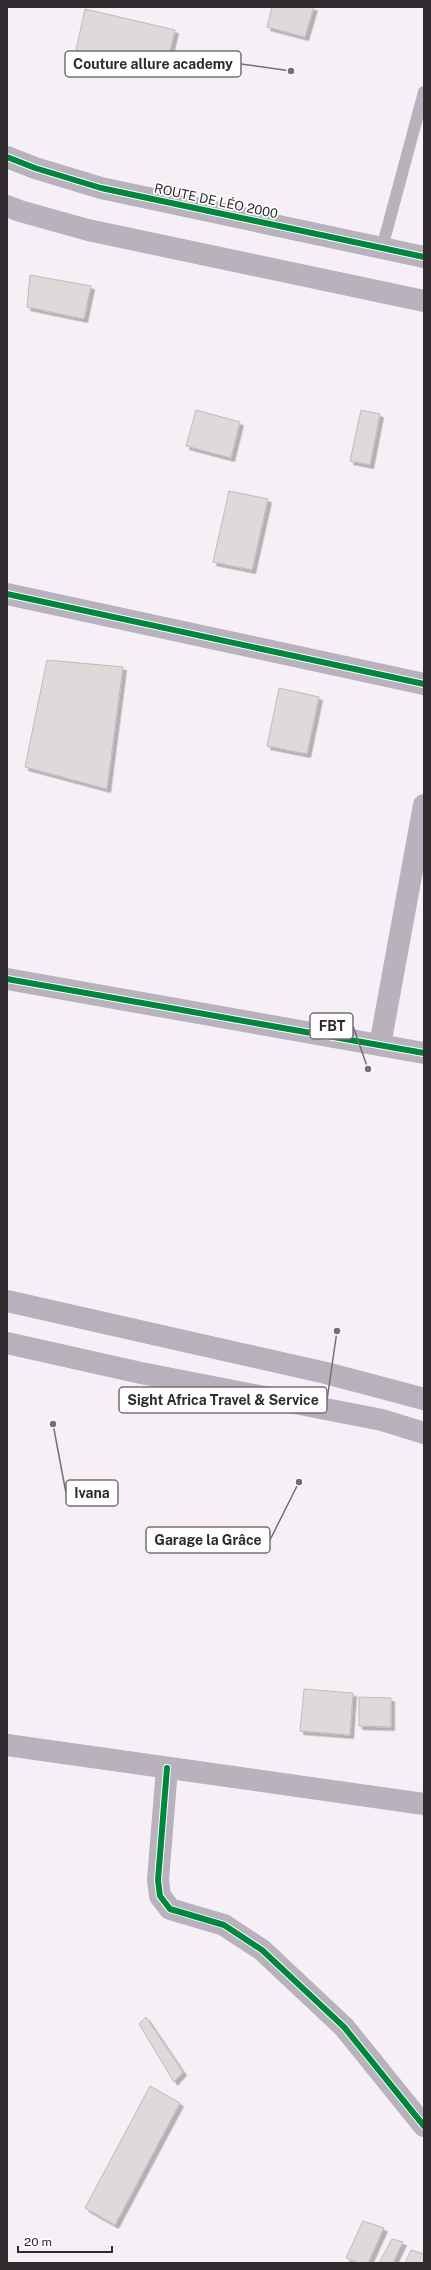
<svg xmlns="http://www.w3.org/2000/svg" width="431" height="2270" font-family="'Public Sans',sans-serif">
  <defs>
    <filter id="shadow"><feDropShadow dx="3.5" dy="3.5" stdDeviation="0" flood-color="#0004"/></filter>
  </defs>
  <rect width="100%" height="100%" fill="#f6eff5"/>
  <path fill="#dfdada" stroke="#bfbabb" filter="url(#shadow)" d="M272,7H314L305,37L267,27Z
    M85,9L175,30L165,72L76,50Z
    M30,275L91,286L84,319L27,307Z
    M196,410L240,422L231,458L186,446Z
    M361,410L380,414L370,465L350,461Z
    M229,491L268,499L252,570L213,562Z
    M47,660L123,667L107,789L25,767Z
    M279,688L319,697L307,754L267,746Z
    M304,1689L353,1693L350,1735L300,1731Z
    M359,1697L391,1698V1727L359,1726Z
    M146,2017L183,2072L174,2082L139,2024Z
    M150,2086L180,2103L115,2225L85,2208Z
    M363,2221L384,2228L368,2263H359L346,2258Z
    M392,2239L403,2242L393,2263H379Z
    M411,2250L424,2254V2263H405Z"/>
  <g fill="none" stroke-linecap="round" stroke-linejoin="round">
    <path stroke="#b8b2bd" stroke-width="12" d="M382,248L424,92"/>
    <path stroke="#b8b2bd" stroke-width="22" d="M7,594L424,684
      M7,979L424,1053
      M380,1045L424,805
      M7,1745L424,1804
      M167,1768L158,1880L160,1896L170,1909L224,1925L262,1950L344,2027L424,2126"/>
    <path stroke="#b8b2bd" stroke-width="22" d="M7,157L35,168L101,188L424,257
      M7,206L20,211L88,230L424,301"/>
    <path stroke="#b7b1bc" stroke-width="22" d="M7,1301L326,1373L424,1399
      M7,1343L141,1373L382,1420L424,1433"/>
    <defs>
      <path id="cycleway" d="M7,157L35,168L101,188L424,257
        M7,594L424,684
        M7,979L424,1053
        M167,1768L158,1880L160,1896L170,1909L224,1925L262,1950L344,2027L424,2126"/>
    </defs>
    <use href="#cycleway" stroke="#fff" stroke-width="8"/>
    <use href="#cycleway" stroke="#00873e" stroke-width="6"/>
  </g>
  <g text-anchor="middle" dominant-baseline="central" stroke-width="3.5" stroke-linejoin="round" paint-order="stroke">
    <g font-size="13" fill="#2f2a2e" stroke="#fff">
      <text transform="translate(216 201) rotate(12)">ROUTE DE LÉO 2000</text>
    </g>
  </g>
  <path fill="none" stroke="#756f74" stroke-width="1.5" d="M291 71L241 64M368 1069L353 1026M337 1331L327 1400M53 1424L66 1493M299 1482L270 1540"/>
  <g fill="#756f74" stroke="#fff" stroke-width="1.5">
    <circle cx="291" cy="71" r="4"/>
    <circle cx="368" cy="1069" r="4"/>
    <circle cx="337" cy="1331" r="4"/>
    <circle cx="53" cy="1424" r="4"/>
    <circle cx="299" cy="1482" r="4"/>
  </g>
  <g fill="#fff" stroke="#756f74" stroke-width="1.5">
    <rect x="65" y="51" width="176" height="26" rx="4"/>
    <rect x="310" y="1013" width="43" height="26" rx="4"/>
    <rect x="119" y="1387" width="208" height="26" rx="4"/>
    <rect x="66" y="1480" width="52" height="26" rx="4"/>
    <rect x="146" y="1527" width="124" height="26" rx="4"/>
  </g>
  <g font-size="14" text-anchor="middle" font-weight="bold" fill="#2f2a2e">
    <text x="153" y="69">Couture allure academy</text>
    <text x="332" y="1031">FBT</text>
    <text x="223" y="1405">Sight Africa Travel &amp; Service</text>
    <text x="92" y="1498">Ivana</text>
    <text x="208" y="1545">Garage la Grâce</text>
  </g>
  <rect width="431" height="2270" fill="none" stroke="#2f2a2e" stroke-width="16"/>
  <path d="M18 2246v6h94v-6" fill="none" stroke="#2f2a2e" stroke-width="2"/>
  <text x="24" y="2246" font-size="12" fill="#2f2a2e" stroke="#ffffff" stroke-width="3" paint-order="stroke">20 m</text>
</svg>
